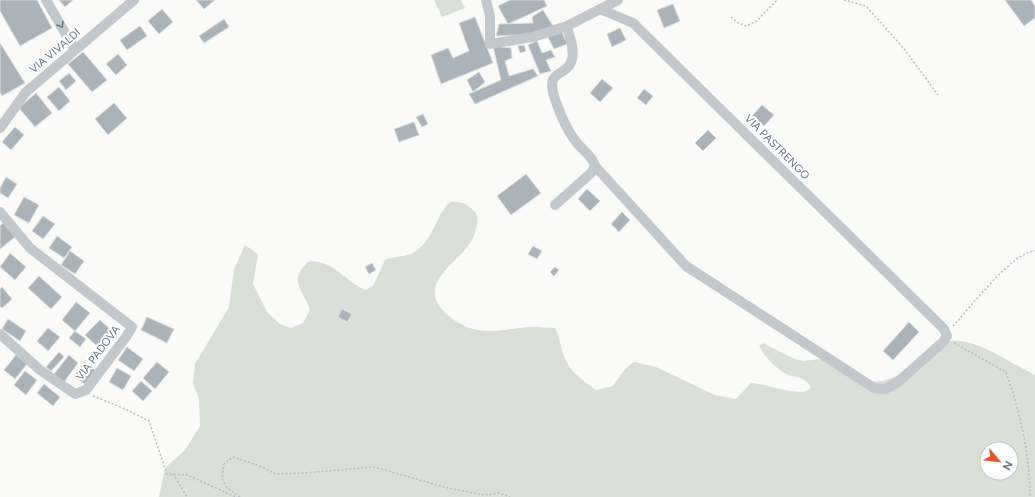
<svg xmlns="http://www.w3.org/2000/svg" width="1035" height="497" font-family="Figtree,sans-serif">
  <rect width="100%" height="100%" fill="#fafaf8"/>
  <path fill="#dadfd7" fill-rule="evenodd" d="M434,0H461L465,8L442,17Z
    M450,202C458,201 466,203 472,209C478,214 478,218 477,225C472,252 451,259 439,279C425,301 449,319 467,327C488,335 506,329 527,327C536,326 546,328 555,328C560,337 560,346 564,356C570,372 582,380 596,390L613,386L625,369L634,362L656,367L715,395L736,399L751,383C766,383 800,399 811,388C806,377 798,378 788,375C778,371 764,356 759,346L763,343L795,359L803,361L821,359L871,382L883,381L899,375L948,341C975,336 1011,364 1035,375V497H159L165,468L185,450L200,426L199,399L193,383L195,364L229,307L234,269L245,245L258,254L253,284L267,312L280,324L291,328L303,323L310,310C304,290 287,282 308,262C332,258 346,283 366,290L373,286L385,260C394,256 405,257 413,253C434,241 434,218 450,202ZM987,449H1011V473H987Z"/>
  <path fill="#aab3b9" stroke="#dcdcda" d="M0,0H37L52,28L20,46L0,11Z
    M59,0H73L65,7Z
    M196,0H215L204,9Z
    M510,0H544L547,6L508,24L498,6Z
    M1005,0H1031L1035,6V18L1024,26Z
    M673,4L680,21L664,28L657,10Z
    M162,9L173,22L159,34L148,21Z
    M543,10L553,26L534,34L496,36L499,24L533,23L532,17Z
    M475,17L493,63L441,84L431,55L448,48L453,58L469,51L459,23Z
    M224,19L229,27L204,43L199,36Z
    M140,26L147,36L127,50L120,40Z
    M620,28L626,40L612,47L607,34Z
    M562,32L567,44L554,49L548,37Z
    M537,41L542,53L551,50L555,57L546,60L551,71L540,74L528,45Z
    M0,43L25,83L2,96L0,92Z
    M524,45L526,51L520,53L518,46Z
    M493,46L511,48L512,58L505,61L509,76L533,69L538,76L475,104L469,94L501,80Z
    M83,52L107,80L92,92L68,64Z
    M118,54L127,65L116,75L106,64Z
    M479,72L485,82L473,92L467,80Z
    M69,73L76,81L66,90L59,81Z
    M602,79L613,88L600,102L590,93Z
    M59,87L70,101L59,111L47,97Z
    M644,89L653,96L646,105L637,98Z
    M36,93L52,113L35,127L19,108Z
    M114,103L127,118L108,135L95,119Z
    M762,105L774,115L764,126L752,116Z
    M423,114L428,124L422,127L416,117Z
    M414,122L419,135L399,142L394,129Z
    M15,127L24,135L11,150L2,142Z
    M708,130L716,138L703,151L695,143Z
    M526,174L541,193L511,215L497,196Z
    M6,177L17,184L8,198L0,193V188Z
    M587,189L600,201L590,211L578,199Z
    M24,197L39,205L29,223L14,215Z
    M622,212L630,220L619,232L611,224Z
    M43,216L55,224L43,239L32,231Z
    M3,223L15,237L0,249V226Z
    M57,236L72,247L64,258L49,248Z
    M533,246L542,251L537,259L528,254Z
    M70,251L84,261L75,274L61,265Z
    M10,253L26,267L15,280L0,267Z
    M372,263L376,270L369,274L365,267Z
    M555,267L559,270L554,276L550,272Z
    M39,276L62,297L51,309L28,288Z
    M2,287L12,299L2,308L0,306V289Z
    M76,302L90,313L75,331L62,320Z
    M342,309L352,314L347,322L338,317Z
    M147,317L174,329L167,343L141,330Z
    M8,319L26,331L20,341L2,329Z
    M100,320L113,332L98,347L85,335Z
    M909,322L919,332L893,360L883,351Z
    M48,328L60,337L48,351L37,341Z
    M75,331L86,339L80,347L69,338Z
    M127,347L143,359L134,371L118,360Z
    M59,352L64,357L51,371L46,367Z
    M16,355L27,364L15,379L4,370Z
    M69,355L78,363L64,382L54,374Z
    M84,362L95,370L85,384L74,376Z
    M157,362L169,372L155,389L143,378Z
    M117,368L131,376L123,390L109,382Z
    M25,371L37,380L26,395L14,385Z
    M141,381L152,391L143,401L132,391Z
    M44,384L60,397L53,406L37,393Z"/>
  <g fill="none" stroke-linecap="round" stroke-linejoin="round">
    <path stroke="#bbbfc2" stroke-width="1.5" stroke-dasharray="2 2" stroke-linecap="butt" d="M844,0L866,6L905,50L938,95
      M731,17L738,23L746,26L757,21L777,0
      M953,326C969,309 1013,251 1035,251
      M954,343L1006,372C1020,412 1030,455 1030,497
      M93,396L123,408L149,421L167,474L187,475L236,497
      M173,474L187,497
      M240,497C224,486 220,484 224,464L233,457L257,465L276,474L304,473L374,467L448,488L483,495L499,493L510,497"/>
    <path stroke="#c3c8cc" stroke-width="10" d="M46,0L75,50
      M486,0L490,16V44L533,37L567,26L618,0
      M0,128L26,92L134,0
      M595,166L686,266L874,388L885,389L898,382L943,342L947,336L944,329L633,23L600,9
      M555,205L591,173C594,169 596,166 593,161C590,155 582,149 577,143C567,131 560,114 555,99C544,67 567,79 572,59C575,49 569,36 567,26
      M0,212L30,248L132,327L126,337L86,390L75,394L40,370L0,334"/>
  </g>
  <defs><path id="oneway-chevron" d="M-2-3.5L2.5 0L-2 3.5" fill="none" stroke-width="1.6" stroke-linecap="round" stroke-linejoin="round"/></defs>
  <use stroke="#6a7a87" href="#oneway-chevron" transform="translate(61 25) rotate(60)"/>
  <g text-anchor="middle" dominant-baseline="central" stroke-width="4" stroke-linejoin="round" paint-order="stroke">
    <g font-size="11" fill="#657683" stroke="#fff">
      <text transform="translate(55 51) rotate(-40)">VIA VIVALDI</text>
      <text transform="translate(777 147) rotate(45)">VIA PASTRENGO</text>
      <text transform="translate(98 353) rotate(-53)">VIA PADOVA</text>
    </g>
  </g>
  <g transform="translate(999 461) rotate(118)"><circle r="19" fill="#ffffff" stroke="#c1c8cd"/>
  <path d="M0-3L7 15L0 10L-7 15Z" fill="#e4572e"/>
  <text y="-6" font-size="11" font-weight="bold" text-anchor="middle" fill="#657683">N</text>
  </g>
</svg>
